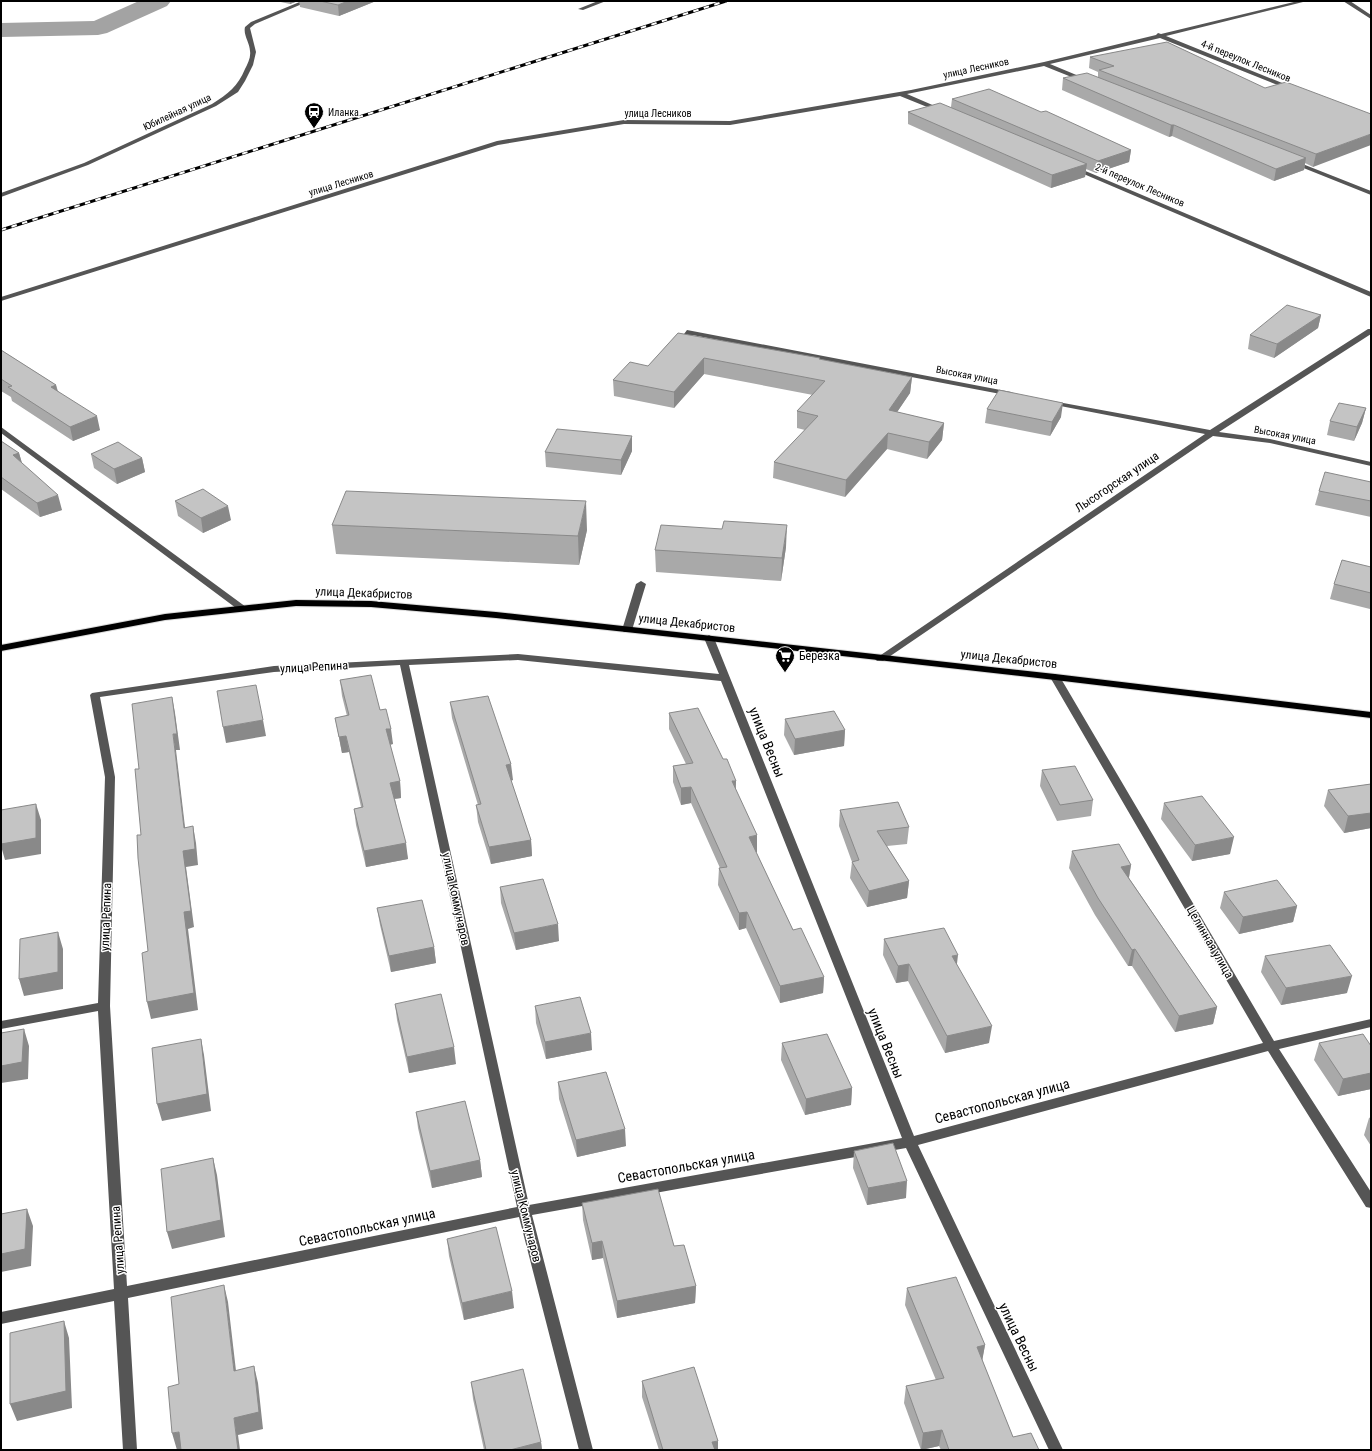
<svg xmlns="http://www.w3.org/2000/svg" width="1372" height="1451" font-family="'Roboto Condensed',sans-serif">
  <rect width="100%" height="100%" fill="#fff"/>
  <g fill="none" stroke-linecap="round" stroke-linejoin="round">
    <path fill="#a3a3a3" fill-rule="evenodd" d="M139,1H171L167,6L107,33L98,35L1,37V23L94,21Z"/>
    <defs>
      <path id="major" d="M296,600L371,601L496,612L1055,674L1371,712V718L1055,680L709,641L496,618L371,607L296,606L165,620L1,651V645L165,614Z"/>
    </defs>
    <use href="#major" stroke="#dbdbdb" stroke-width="2"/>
    <path fill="#555" fill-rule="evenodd" d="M302,1H309L255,24L250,28L256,52L253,65L245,81L238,92L216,106L88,165L1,197V193L84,163L212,104C228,94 238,86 245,69C248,63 251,57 250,51C250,43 243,35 245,27L251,22Z
      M598,1H606L583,10L578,9Z
      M1298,1H1307L1166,36L1292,87V89L1290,90L1160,38L1050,64L1086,79V81L1084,82L1044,66L907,94L944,110V112L942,113L900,96L730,125L624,124L498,145L1,301V297L497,141L624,120L730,121L911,90L1044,62L1156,35L1158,33L1161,34Z
      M1343,1H1350L1371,15V19Z
      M1291,161H1295L1371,191V195L1291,163Z
      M1072,167H1076L1371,292V297L1072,169Z
      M1368,329H1371V334L1219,432L1270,439L1371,462V466L1270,443L1213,436L883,661H877L875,659L1205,434L1050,404H1047V400L1210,430Z
      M687,330L1011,392L1015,394L1011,396L692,335L685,344H679L678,342Z
      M1,427L246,607L248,609L246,611H240L1,433Z
      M641,581L646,584L632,630L630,632H624L622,630L636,584Z
      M709,635L714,638L914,1136L1263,1043L1050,677L1055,674L1060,677L1274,1041L1371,1019V1027L1279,1049L1371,1192V1208L1366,1207L1268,1051L918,1145L1063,1450H1049L906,1148L532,1215L593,1450H579L519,1217L128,1298L137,1450H123L114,1301L1,1324V1312L114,1289L98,1011L1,1029V1021L98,1003L105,777L90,695L92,693L274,666L518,654L719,674L704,638ZM518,660L721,681L902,1138L529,1205L409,665ZM400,665L517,1207L127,1286L110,1006L115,777L100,697L274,672Z"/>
    <use href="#major" fill="#000" fill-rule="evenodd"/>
    <defs>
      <path id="rail" d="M1,230L726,1"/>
    </defs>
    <use href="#rail" stroke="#000" stroke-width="3"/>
    <use href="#rail" stroke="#fff" stroke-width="2" stroke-dasharray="5.5" stroke-linecap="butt"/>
  </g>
  <path fill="#a9a9a9" d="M276,1H298L290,4Z
    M299,1H376L339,16L300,7Z
    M1090,57L1265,88L1371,114L1313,167L1305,163L1304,170L1274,181L1172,136L1169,137L1062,90L1063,78L1098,77V72L1089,68Z
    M952,99L1041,112L1131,150L1129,162L1096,173L1086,169L1085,177L1051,188L908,124V112L951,107Z
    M1321,315L1318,328L1274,358L1248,349L1250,335Z
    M678,333L912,377L910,393L897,412L944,423L942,440L927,459L887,449L845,497L773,478L774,462L805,430L797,428V411L813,395L704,374L674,408L614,396L613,380L648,366Z
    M1,350L56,385L58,391L100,430L73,441L12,401L11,397L1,391Z
    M1366,408L1362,423L1354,441L1327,435L1330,421Z
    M987,409L1061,417L1050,436L985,423Z
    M632,436V451L621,475L546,467L545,452Z
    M1,441L19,453L22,463L62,510L40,517L1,489Z
    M91,454L142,458L145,472L117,484L94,468Z
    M1371,482V517L1315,505L1319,491Z
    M175,501L231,520L203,533L178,516Z
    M332,525L587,530L579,565L336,554Z
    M786,547L781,581L656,572L655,550Z
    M1371,567V605L1370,609L1330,599L1334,584Z
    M340,680L380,710L393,744L390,745L400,781L401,798L395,799L408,859L366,867L356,825L354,809L361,807L349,752L342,753L335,718L347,716L342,696Z
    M450,702L513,780L511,781L531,840L532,856L491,864L478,822L476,805H478L452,718Z
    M669,713L723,759L736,781V790L757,852H756L793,930L824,977L823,993L780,1003L746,928L739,930L718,885L719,868H720L691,803L681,805L673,782V766L686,764L669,729Z
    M785,719L845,730L844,746L794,755L784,735Z
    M1042,770L1093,800L1091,816L1057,821L1040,786Z
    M1371,784V828L1344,833L1324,806L1328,790Z
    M1164,803L1230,854L1192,861L1161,819Z
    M840,810L909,827L907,844L887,846L909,881L907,898L867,907L850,878L852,862L839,826Z
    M1072,851L1131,865L1129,878L1217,1007L1213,1024L1175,1032L1132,966H1128L1095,915L1069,868Z
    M500,887L559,941L516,950L501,903Z
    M1224,892L1297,906L1293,922L1239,934L1220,908Z
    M377,908L434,947L436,963L391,972L380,925Z
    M884,939L989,1043L945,1053L908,981L896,983L883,955Z
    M1265,956L1347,993L1281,1005L1261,972Z
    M395,1004L456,1064L409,1073L397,1020Z
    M535,1006L592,1050L546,1059L536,1023Z
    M782,1043L852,1088L851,1105L805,1115L781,1060Z
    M1319,1043L1371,1046V1089L1338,1096L1314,1060Z
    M558,1082L626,1146L577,1157L559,1099Z
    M416,1112L480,1160L482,1177L432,1188L418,1128Z
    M1371,1117V1146L1364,1135L1369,1118Z
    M854,1151L906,1198L867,1205L853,1168Z
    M582,1203L674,1246L696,1286L695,1303L617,1318L603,1258L592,1260L583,1220Z
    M447,1239L514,1308L464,1320L449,1256Z
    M907,1288L985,1345L982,1360L1013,1437L1039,1450H941L939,1446L921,1450L904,1403L906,1386L936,1380L905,1305Z
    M642,1381L718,1450H659L642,1397Z
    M471,1382L541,1442L542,1450H484L473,1399Z"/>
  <path fill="#898989" d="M290,1H298L290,4Z
    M348,1H376L339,16L338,5Z
    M1171,125H1174L1172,136L1169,137Z
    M1371,134V145L1313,167L1316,154Z
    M1131,150L1129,162L1096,173L1098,161Z
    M1306,158L1304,170L1274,181L1276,169Z
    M1087,164L1085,177L1051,188L1052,175Z
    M1321,315L1318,328L1274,358L1277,344Z
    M704,358V374L674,408V392Z
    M912,377L910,393L887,427L889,410Z
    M56,385L59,399L51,387Z
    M1063,403L1061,417L1050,436L1052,422Z
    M1366,408L1362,423L1354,441L1357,427Z
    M97,416L100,430L73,441L70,427Z
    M944,423L942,440L927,459L929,442Z
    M888,433L887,449L845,497L846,480Z
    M632,436V451L621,475V460Z
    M19,453L23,467L13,455Z
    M142,458L145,472L117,484L114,469Z
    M58,495L62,510L40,517L37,503Z
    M586,501L587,530L579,565L578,536Z
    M228,506L231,520L203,533L201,518Z
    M787,525L786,547L781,581L782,558Z
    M172,697L175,713L180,750H176L187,844L184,828L173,734Z
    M263,720L266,736L226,743L223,727Z
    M386,729H391L393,744L387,745Z
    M845,730L844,746L794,755L795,739Z
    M346,736L349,752L342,753L339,737Z
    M511,764L513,780L507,781L506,765Z
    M400,781L401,798L392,799L390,783Z
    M732,781H736L735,797Z
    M691,787V803L681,805V788Z
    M36,804L41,820V854L5,860L1,846V844Z
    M1371,813V828L1344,833L1348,816Z
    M193,826L196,843L198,865L186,867L194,927L188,929L198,1010L151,1019L147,1002L184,912L183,851Z
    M757,835V852L749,853V837Z
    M1234,837L1230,854L1192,861L1195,845Z
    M531,840L532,856L491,864L489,847Z
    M406,843L408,859L366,867L364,851Z
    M1131,865L1128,882L1121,867Z
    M909,881L907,898L867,907L869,891Z
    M1297,906L1293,922L1239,934L1243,917Z
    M747,912L746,928L739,930V913Z
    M558,924L559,941L516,950L514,933Z
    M58,932L63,949V989L24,996L19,979Z
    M434,947L436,963L391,972L389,956Z
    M1135,949L1132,966H1128L1132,950Z
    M958,955L956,972L952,956Z
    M909,964L908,981L896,983L898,966Z
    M1352,976L1347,993L1281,1005L1286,988Z
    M824,977L823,993L780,1003V986Z
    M1217,1007L1213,1024L1175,1032L1179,1016Z
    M992,1026L989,1043L945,1053L947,1036Z
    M24,1029L29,1046L28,1079L1,1083V1066Z
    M591,1033L592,1050L546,1059L545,1042Z
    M201,1039L204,1055L211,1111L162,1121L157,1104Z
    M454,1047L456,1064L409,1073L407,1057Z
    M1371,1073V1089L1338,1096L1343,1079Z
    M852,1088L851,1105L805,1115L806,1099Z
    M625,1129L626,1146L577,1157L576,1140Z
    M213,1158L217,1175L225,1237L172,1249L167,1232Z
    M480,1160L482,1177L432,1188L430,1171Z
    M907,1181L906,1198L867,1205L868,1188Z
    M27,1209L33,1226L31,1266L1,1272V1254Z
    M602,1241L603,1258L592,1260V1243Z
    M224,1285L228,1302L238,1388L234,1371Z
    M696,1286L695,1303L617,1318V1301Z
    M512,1291L514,1308L464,1320L462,1303Z
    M64,1321L69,1338L72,1408L17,1421L10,1404Z
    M985,1345L982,1362L977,1347Z
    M254,1366L258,1383L263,1429L238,1435L240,1450H238L234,1418Z
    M942,1430L939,1446L921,1450L923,1433Z
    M179,1432L184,1448L177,1450L172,1433Z
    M718,1441V1450H712V1442Z
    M541,1442L542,1450H510Z"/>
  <path fill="#c4c4c4" stroke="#898989" d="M320,1H348L338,5Z
    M1167,42L1265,88L1286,82L1371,114V134L1316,154L1099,70L1114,66L1090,57Z
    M1087,73L1306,158L1276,169L1174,125H1171L1063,78Z
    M989,89L1041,112L1046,111L1131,150L1098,161L952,99Z
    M940,103L1087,164L1052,175L908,112Z
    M1287,305L1321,315L1277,344L1250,335Z
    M678,333L820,358L819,359L912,377L889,410L944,423L929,442L888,433L846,480L774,462L818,416L797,411L825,381L704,358L674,392L613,380L630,362L648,366Z
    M1,350L56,385L51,387L97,416L70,427L8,387L12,386L1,379Z
    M999,390L1063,403L1052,422L987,409Z
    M1339,403L1366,408L1357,427L1330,421Z
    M557,429L632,436L621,460L545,452Z
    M1,441L19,453L13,455L58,495L37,503L1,477Z
    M118,442L142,458L114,469L91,454Z
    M1325,472L1371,482V501L1319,491Z
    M203,489L228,506L201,518L175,501Z
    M346,491L586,501L578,536L332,525Z
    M724,521L787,525L782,558L655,550L661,525L722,529Z
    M1342,560L1371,567V593L1334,584Z
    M371,675L380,710L386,709L391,729H386L400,781L390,783L406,843L364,851L354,809L363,807L346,736L339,737L335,718L349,715L340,680Z
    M256,685L263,720L223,727L217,691Z
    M488,696L511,764L506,765L531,840L489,847L476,805L481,804L450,702Z
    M172,697L177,734H173L184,828L193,826L195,849L183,851L191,911L184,912L194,993L147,1002L142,953L148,951L138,858L137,835H141L135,769H139L132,704Z
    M698,708L723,759H727L736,781H732L757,835L749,837L793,930L801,928L824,977L780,986L747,912L739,913L719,868L727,867L691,787L681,788L673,766L693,763L669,713Z
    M834,711L845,730L795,739L785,719Z
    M1075,766L1093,800L1060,805L1042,770Z
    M1371,784V813L1348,816L1328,790Z
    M1202,796L1234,837L1195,845L1164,803Z
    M898,802L909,827L877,831L909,881L869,891L852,862L859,860L840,810Z
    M36,804V838L1,844V810Z
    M1119,844L1131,865L1121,867L1217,1007L1179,1016L1135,949L1132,950L1098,898L1072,851Z
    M543,879L558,924L514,933L500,887Z
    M1277,880L1297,906L1243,917L1224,892Z
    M422,900L434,947L389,956L377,908Z
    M944,928L958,955L952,956L992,1026L947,1036L909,964L898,966L884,939Z
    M58,932V972L19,979L20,939Z
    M1330,945L1352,976L1286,988L1265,956Z
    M441,994L454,1047L407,1057L395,1004Z
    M580,997L591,1033L545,1042L535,1006Z
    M24,1029L22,1062L1,1066V1033Z
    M827,1034L852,1088L806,1099L782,1043Z
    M1363,1034L1371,1046V1073L1343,1079L1319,1043Z
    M201,1039L207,1094L157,1104L152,1048Z
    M606,1072L625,1129L576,1140L558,1082Z
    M465,1101L480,1160L430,1171L416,1112Z
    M893,1143L907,1181L868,1188L854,1151Z
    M213,1158L221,1220L167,1232L161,1169Z
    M658,1189L674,1246L684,1245L696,1286L617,1301L602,1241L592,1243L582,1203Z
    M27,1209L25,1249L1,1254V1214Z
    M496,1227L512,1291L462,1303L447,1239Z
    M956,1277L985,1345L977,1347L1013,1437L1031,1433L1039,1450H949L942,1430L923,1433L906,1386L944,1378L907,1288Z
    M224,1285L234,1371L254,1366L259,1412L234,1418L238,1450H181L179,1432L172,1433L168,1387L179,1384L171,1297Z
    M64,1321L66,1391L10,1404V1333Z
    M694,1367L718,1441L712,1442L715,1450H663L642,1381Z
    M523,1369L541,1442L510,1450H486L471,1382Z"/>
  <defs>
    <symbol id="station-pin" viewBox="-11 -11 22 30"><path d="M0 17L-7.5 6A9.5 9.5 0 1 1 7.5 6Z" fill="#000" stroke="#fff"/><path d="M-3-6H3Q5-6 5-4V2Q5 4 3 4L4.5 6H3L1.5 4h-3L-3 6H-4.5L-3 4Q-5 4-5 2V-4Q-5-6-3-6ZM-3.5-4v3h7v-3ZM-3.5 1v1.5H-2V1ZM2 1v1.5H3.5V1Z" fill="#fff"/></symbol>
    <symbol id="supermarket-pin" viewBox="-11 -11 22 30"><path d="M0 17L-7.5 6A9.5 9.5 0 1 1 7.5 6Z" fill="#000" stroke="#fff"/><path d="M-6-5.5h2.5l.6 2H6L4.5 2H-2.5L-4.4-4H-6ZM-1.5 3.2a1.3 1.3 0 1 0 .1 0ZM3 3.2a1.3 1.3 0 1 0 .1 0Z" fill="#fff"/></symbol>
  </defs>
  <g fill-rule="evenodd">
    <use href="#station-pin" x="303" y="101" width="22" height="30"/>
    <use href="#supermarket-pin" x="774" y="645" width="22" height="30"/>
  </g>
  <g text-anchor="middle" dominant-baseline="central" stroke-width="3" stroke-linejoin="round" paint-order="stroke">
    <g font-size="10" fill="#000" stroke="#fff">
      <text transform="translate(1246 61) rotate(22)">4-й переулок Лесников</text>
      <text transform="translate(976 68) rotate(-12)">улица Лесников</text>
      <text transform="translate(177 112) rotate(-25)">Юбилейная улица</text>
      <text x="658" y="113">улица Лесников</text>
      <text transform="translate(341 183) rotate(-17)">улица Лесников</text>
      <text transform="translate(1140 185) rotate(23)">2-й переулок Лесников</text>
      <text transform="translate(967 375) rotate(11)">Высокая улица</text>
      <text transform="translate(1285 435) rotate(11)">Высокая улица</text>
    </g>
    <g font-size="10" fill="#000" stroke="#fff" text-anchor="start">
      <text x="328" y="112">Иланка</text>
    </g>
    <g font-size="12" fill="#000" stroke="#fff">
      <text transform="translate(1117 482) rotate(-34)">Лысогорская улица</text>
      <text transform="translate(364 593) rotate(2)">улица Декабристов</text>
      <text transform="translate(687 623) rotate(6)">улица Декабристов</text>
      <text transform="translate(1009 659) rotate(6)">улица Декабристов</text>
      <text transform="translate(314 667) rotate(-3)">улица Репина</text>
      <text transform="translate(456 899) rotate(78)">улица Коммунаров</text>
      <text transform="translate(106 917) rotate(-88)">улица Репина</text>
      <text transform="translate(1210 942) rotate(60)">Целинная улица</text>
      <text transform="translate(526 1216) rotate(76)">улица Коммунаров</text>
      <text transform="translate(118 1240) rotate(-94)">улица Репина</text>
    </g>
    <g font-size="12" fill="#000" stroke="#fff" text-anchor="start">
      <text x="799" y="656">Березка</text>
    </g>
    <g font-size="14" fill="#000" stroke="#fff">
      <text transform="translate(767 742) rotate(68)">улица Весны</text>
      <text transform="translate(886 1043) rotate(68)">улица Весны</text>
      <text transform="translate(1002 1101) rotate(-15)">Севастопольская улица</text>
      <text transform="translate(686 1166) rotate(-10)">Севастопольская улица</text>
      <text transform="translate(367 1227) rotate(-12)">Севастопольская улица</text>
      <text transform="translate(1019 1337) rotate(64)">улица Весны</text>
    </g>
  </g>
  <rect width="1372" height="1451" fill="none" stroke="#000000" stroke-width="4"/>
</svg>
